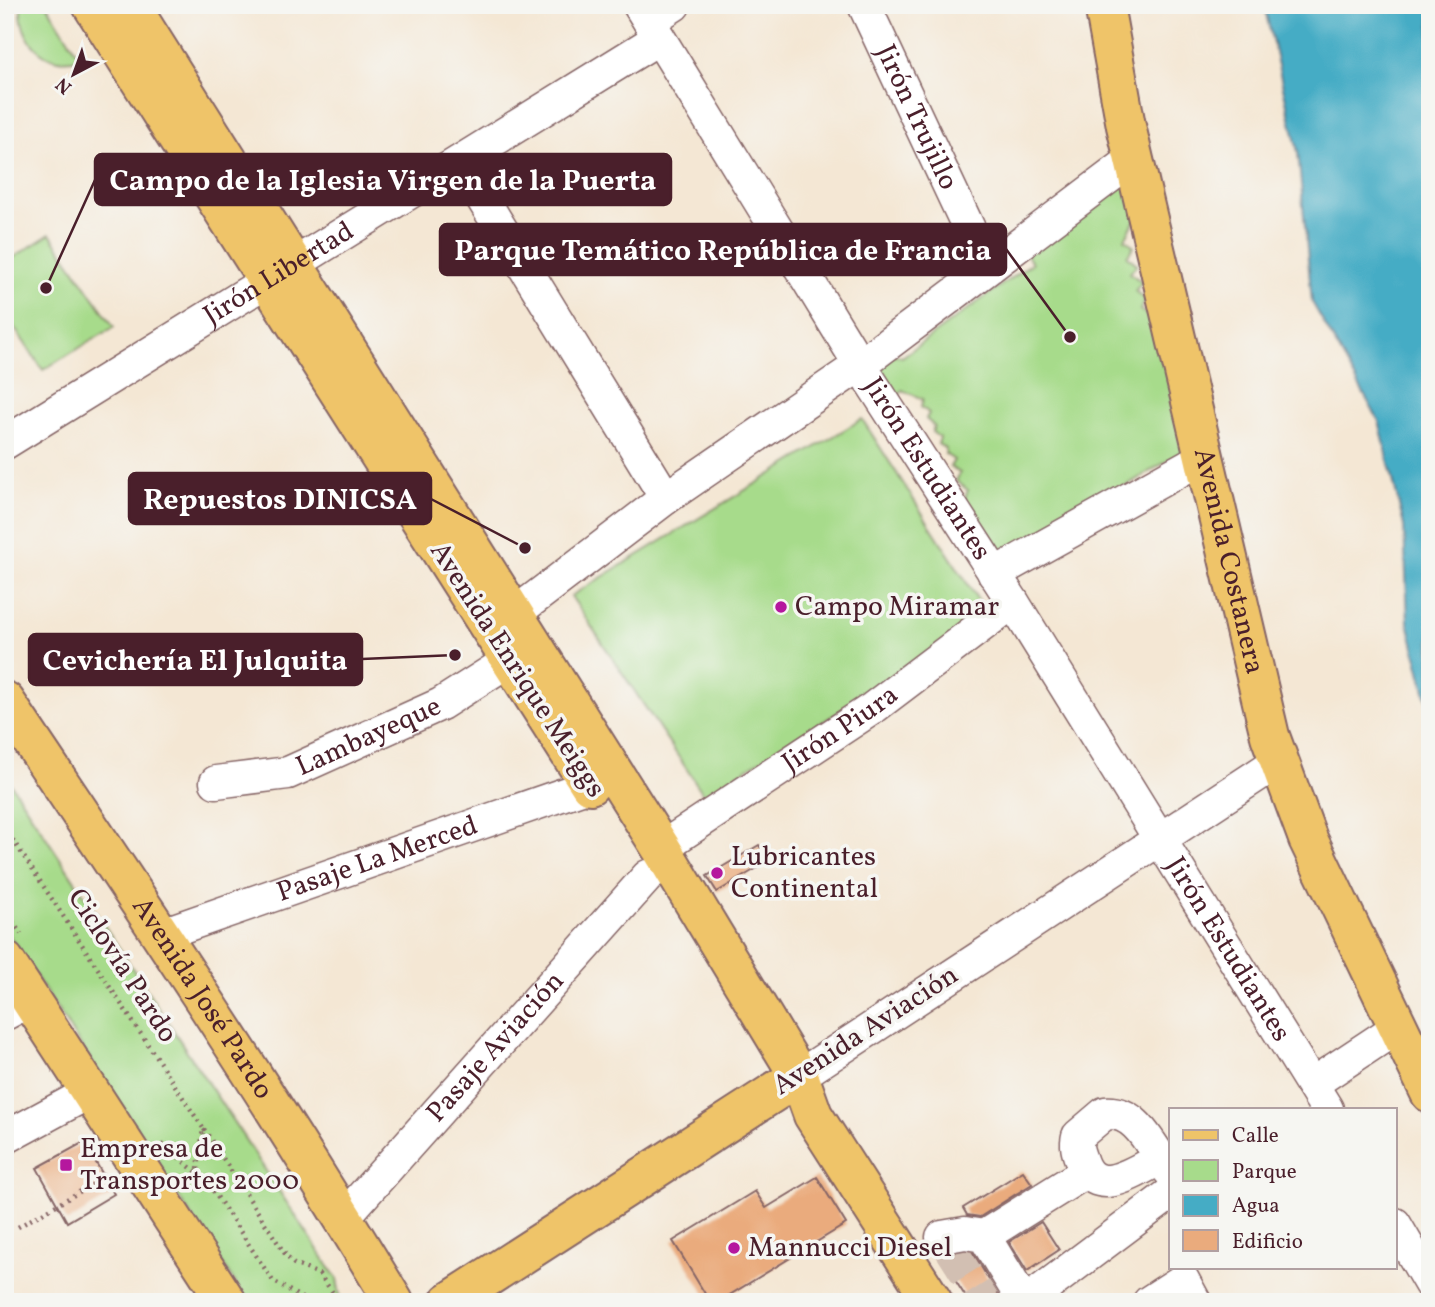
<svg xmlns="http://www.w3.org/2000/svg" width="1435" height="1307" font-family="Vollkorn,serif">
  <rect width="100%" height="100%" fill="#f6f6f2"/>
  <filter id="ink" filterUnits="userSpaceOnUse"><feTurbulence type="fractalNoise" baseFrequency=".0143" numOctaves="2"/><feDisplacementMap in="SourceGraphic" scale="14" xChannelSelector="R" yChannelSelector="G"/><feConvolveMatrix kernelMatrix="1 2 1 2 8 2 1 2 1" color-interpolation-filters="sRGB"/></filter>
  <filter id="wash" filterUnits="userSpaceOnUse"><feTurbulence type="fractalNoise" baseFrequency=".00686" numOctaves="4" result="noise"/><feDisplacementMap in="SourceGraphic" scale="28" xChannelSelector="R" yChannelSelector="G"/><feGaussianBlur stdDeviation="1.57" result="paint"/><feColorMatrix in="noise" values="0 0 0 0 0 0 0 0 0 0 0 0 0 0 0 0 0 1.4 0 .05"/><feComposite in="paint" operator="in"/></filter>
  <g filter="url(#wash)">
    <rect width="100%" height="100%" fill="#f4e7d4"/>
    <path fill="#a7db8b" stroke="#787d5b" stroke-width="2" d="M21,5H47L80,58C45,70 18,38 21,5Z
      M1125,186L1140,211L1125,239L1134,246L1127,256L1137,264L1130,273L1142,282L1135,291L1146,300L1140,310L1167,329L1192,446L1001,561L959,513L968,490L956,481L960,473L950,467L954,460L945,454L946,449L938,444L940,438L932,432L934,426L926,419L929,413L921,407L923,399L902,390L894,402L874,364L886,352L902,357L1032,263L1027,255L1119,187Z
      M50,234L114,327L43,370L5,314V263Z
      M862,419L990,619L704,795L571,596Z
      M5,775L337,1279L340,1296L339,1302H247L5,929Z"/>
    <path fill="#45acc5" stroke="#486678" stroke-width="2" d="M1264,5H1430V711L1408,622L1404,526L1379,421L1312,302L1298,152Z"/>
    <g id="blocks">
      <path fill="#eaab7d" d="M759,845L769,861L717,892L707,876Z
        M84,1142L114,1194L67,1222L37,1168Z
        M1023,1171L1032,1184L980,1217L967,1215L963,1208Z
        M817,1177L846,1224L718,1302H710L673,1241L755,1191L766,1208Z
        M1041,1222L1059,1250L1027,1271L1009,1242Z
        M965,1252L973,1253L1002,1302H969L939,1255Z"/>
    </g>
  </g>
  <g filter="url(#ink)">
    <use href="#blocks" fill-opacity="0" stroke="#866566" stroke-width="2"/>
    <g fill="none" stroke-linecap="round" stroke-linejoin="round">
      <path stroke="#d2bfb2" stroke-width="32" stroke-dasharray="32 16" stroke-linecap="butt" d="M950,1248L984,1302"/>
      <defs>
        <g id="minor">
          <path id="s1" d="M639,5L860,365L1013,602L1327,1109"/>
          <path id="s2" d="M864,5L987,267"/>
          <path d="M649,21L674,5"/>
          <path d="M460,162L666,498"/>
          <path id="s3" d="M5,443L659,38"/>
          <path d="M994,574L1204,457"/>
          <path d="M514,614L666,498L860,365L1133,159"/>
          <path id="s4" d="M216,782L288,773L441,704L510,660"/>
          <path id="s5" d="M661,848L873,708L1013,602"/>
          <path id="s6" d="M162,934L590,785"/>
          <path d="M5,1014L31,1000"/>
          <path d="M799,1076L1279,761"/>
          <path d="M1312,1084L1398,1027"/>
          <path d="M5,1138L90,1092"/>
          <path d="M1159,1159C1137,1170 1097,1200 1082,1163C1079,1154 1075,1147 1078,1136L1105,1113C1139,1110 1152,1150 1171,1173"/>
          <path id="s7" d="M343,1218L648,876"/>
          <path d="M1395,1224L1430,1284"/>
          <path d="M984,1236L1086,1172"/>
          <path d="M942,1237L965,1233L984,1236L1024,1302"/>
          <path d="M1026,1302L1171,1193"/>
          <path d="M1149,1302L1183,1280L1195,1302"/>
        </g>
        <g id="major">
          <path id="s8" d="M1104,5L1126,126L1270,736L1308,839L1430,1093"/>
          <path id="s9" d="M5,701C138,899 271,1097 394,1302"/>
          <path d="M5,961L227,1302"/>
          <path d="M799,1076L813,1115L933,1302"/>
        </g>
        <path id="highway" d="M92,5L590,785
          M130,5L661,848L799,1076L449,1302"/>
      </defs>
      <use href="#minor" stroke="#866566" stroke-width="35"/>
      <use href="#major" stroke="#866566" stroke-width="42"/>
      <use href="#highway" stroke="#866566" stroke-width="42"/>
      <path stroke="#866566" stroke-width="4.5" stroke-dasharray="2 5" stroke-linecap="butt" d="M5,828L203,1128L195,1194
        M5,910L21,934
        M204,1129L287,1257L294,1264L319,1274L340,1302
        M162,1144L206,1180L273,1281L309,1302
        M18,1227L109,1175"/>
      <use href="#minor" stroke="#fff" stroke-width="32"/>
      <use href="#major" stroke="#efc469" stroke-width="38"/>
      <use href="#highway" stroke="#efc469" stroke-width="38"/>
    </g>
  </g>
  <g fill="#b5179e" stroke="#f6f6f2" stroke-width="2.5">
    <circle cx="781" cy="607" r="7"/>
    <circle cx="717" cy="873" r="7"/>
    <rect x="59" y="1158" width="14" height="14" rx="3.5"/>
    <circle cx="734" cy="1248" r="7"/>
  </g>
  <g text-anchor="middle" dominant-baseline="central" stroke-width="7" stroke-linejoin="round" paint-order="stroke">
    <g font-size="28" fill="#4a1f2b" stroke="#f6f6f2">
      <text stroke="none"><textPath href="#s2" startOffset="124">Jirón Trujillo</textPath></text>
      <text stroke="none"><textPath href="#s3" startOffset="322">Jirón Libertad</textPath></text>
      <text stroke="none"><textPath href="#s1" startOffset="546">Jirón Estudiantes</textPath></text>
      <text stroke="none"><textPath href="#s8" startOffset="570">Avenida Costanera</textPath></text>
      <text transform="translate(517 670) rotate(57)">Avenida Enrique Meiggs</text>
      <text stroke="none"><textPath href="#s5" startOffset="215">Jirón Piura</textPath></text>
      <text stroke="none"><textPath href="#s4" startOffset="161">Lambayeque</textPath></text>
      <text stroke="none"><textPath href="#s6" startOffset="228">Pasaje La Merced</textPath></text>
      <text stroke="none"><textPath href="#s1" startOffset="1113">Jirón Estudiantes</textPath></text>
      <text transform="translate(122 966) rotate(57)">Ciclovía Pardo</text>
      <text stroke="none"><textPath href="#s9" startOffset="357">Avenida José Pardo</textPath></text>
      <text transform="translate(866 1031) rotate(-33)">Avenida Aviación</text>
      <text stroke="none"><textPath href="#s7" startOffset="229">Pasaje Aviación</textPath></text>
    </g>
    <g font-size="28" fill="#4a1f2b" stroke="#f6f6f2" text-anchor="start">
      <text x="795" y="607">Campo Miramar</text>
      <text x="731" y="857">Lubricantes<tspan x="731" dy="32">Continental</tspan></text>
      <text x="80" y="1149">Empresa de<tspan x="80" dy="32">Transportes 2000</tspan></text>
      <text x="748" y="1248">Mannucci Diesel</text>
    </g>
  </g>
  <path fill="none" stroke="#4a1f2b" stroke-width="2.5" d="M46 288L95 180M1070 337L1006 249M525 548L431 499M455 655L362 659"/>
  <g fill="#4a1f2b" stroke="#f6f6f2" stroke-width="2.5">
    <circle cx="46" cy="288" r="7"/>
    <circle cx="1070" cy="337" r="7"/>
    <circle cx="525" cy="548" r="7"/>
    <circle cx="455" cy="655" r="7"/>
  </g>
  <g fill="#4a1f2b" stroke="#4a1f2b" stroke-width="2.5">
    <rect x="95" y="154" width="576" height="51" rx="7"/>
    <rect x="440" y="224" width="566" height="51" rx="7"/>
    <rect x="129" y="473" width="302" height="51" rx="7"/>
    <rect x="29" y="634" width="333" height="51" rx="7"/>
  </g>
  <g font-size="30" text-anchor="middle" font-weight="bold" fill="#fff">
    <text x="383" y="190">Campo de la Iglesia Virgen de la Puerta</text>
    <text x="723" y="260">Parque Temático República de Francia</text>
    <text x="280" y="509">Repuestos DINICSA</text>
    <text x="195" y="670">Cevichería El Julquita</text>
  </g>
  <rect width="1435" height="1307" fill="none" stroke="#f6f6f2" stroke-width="28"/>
  <rect x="1169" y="1108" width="228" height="161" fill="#f6f6f2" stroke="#b1a0a2" stroke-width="2"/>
  <rect x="1183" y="1130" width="35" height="10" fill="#efc469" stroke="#b1a0a2" stroke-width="2"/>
  <text x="1232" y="1142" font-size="21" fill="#4a1f2b">Calle</text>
  <rect x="1183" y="1160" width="35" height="21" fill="#a7db8b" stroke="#b1a0a2" stroke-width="2"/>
  <text x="1232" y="1178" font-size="21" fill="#4a1f2b">Parque</text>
  <rect x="1183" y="1195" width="35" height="21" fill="#45acc5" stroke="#b1a0a2" stroke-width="2"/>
  <text x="1232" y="1212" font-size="21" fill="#4a1f2b">Agua</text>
  <rect x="1183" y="1230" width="35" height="21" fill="#eaab7d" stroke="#b1a0a2" stroke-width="2"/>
  <text x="1232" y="1248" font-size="21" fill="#4a1f2b">Edificio</text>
  <g transform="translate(74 74) rotate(221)" stroke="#f6f6f2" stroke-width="5" paint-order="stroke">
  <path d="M0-5L12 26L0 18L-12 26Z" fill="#4a1f2b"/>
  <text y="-10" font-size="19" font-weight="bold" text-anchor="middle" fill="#4a1f2b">N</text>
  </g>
</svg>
